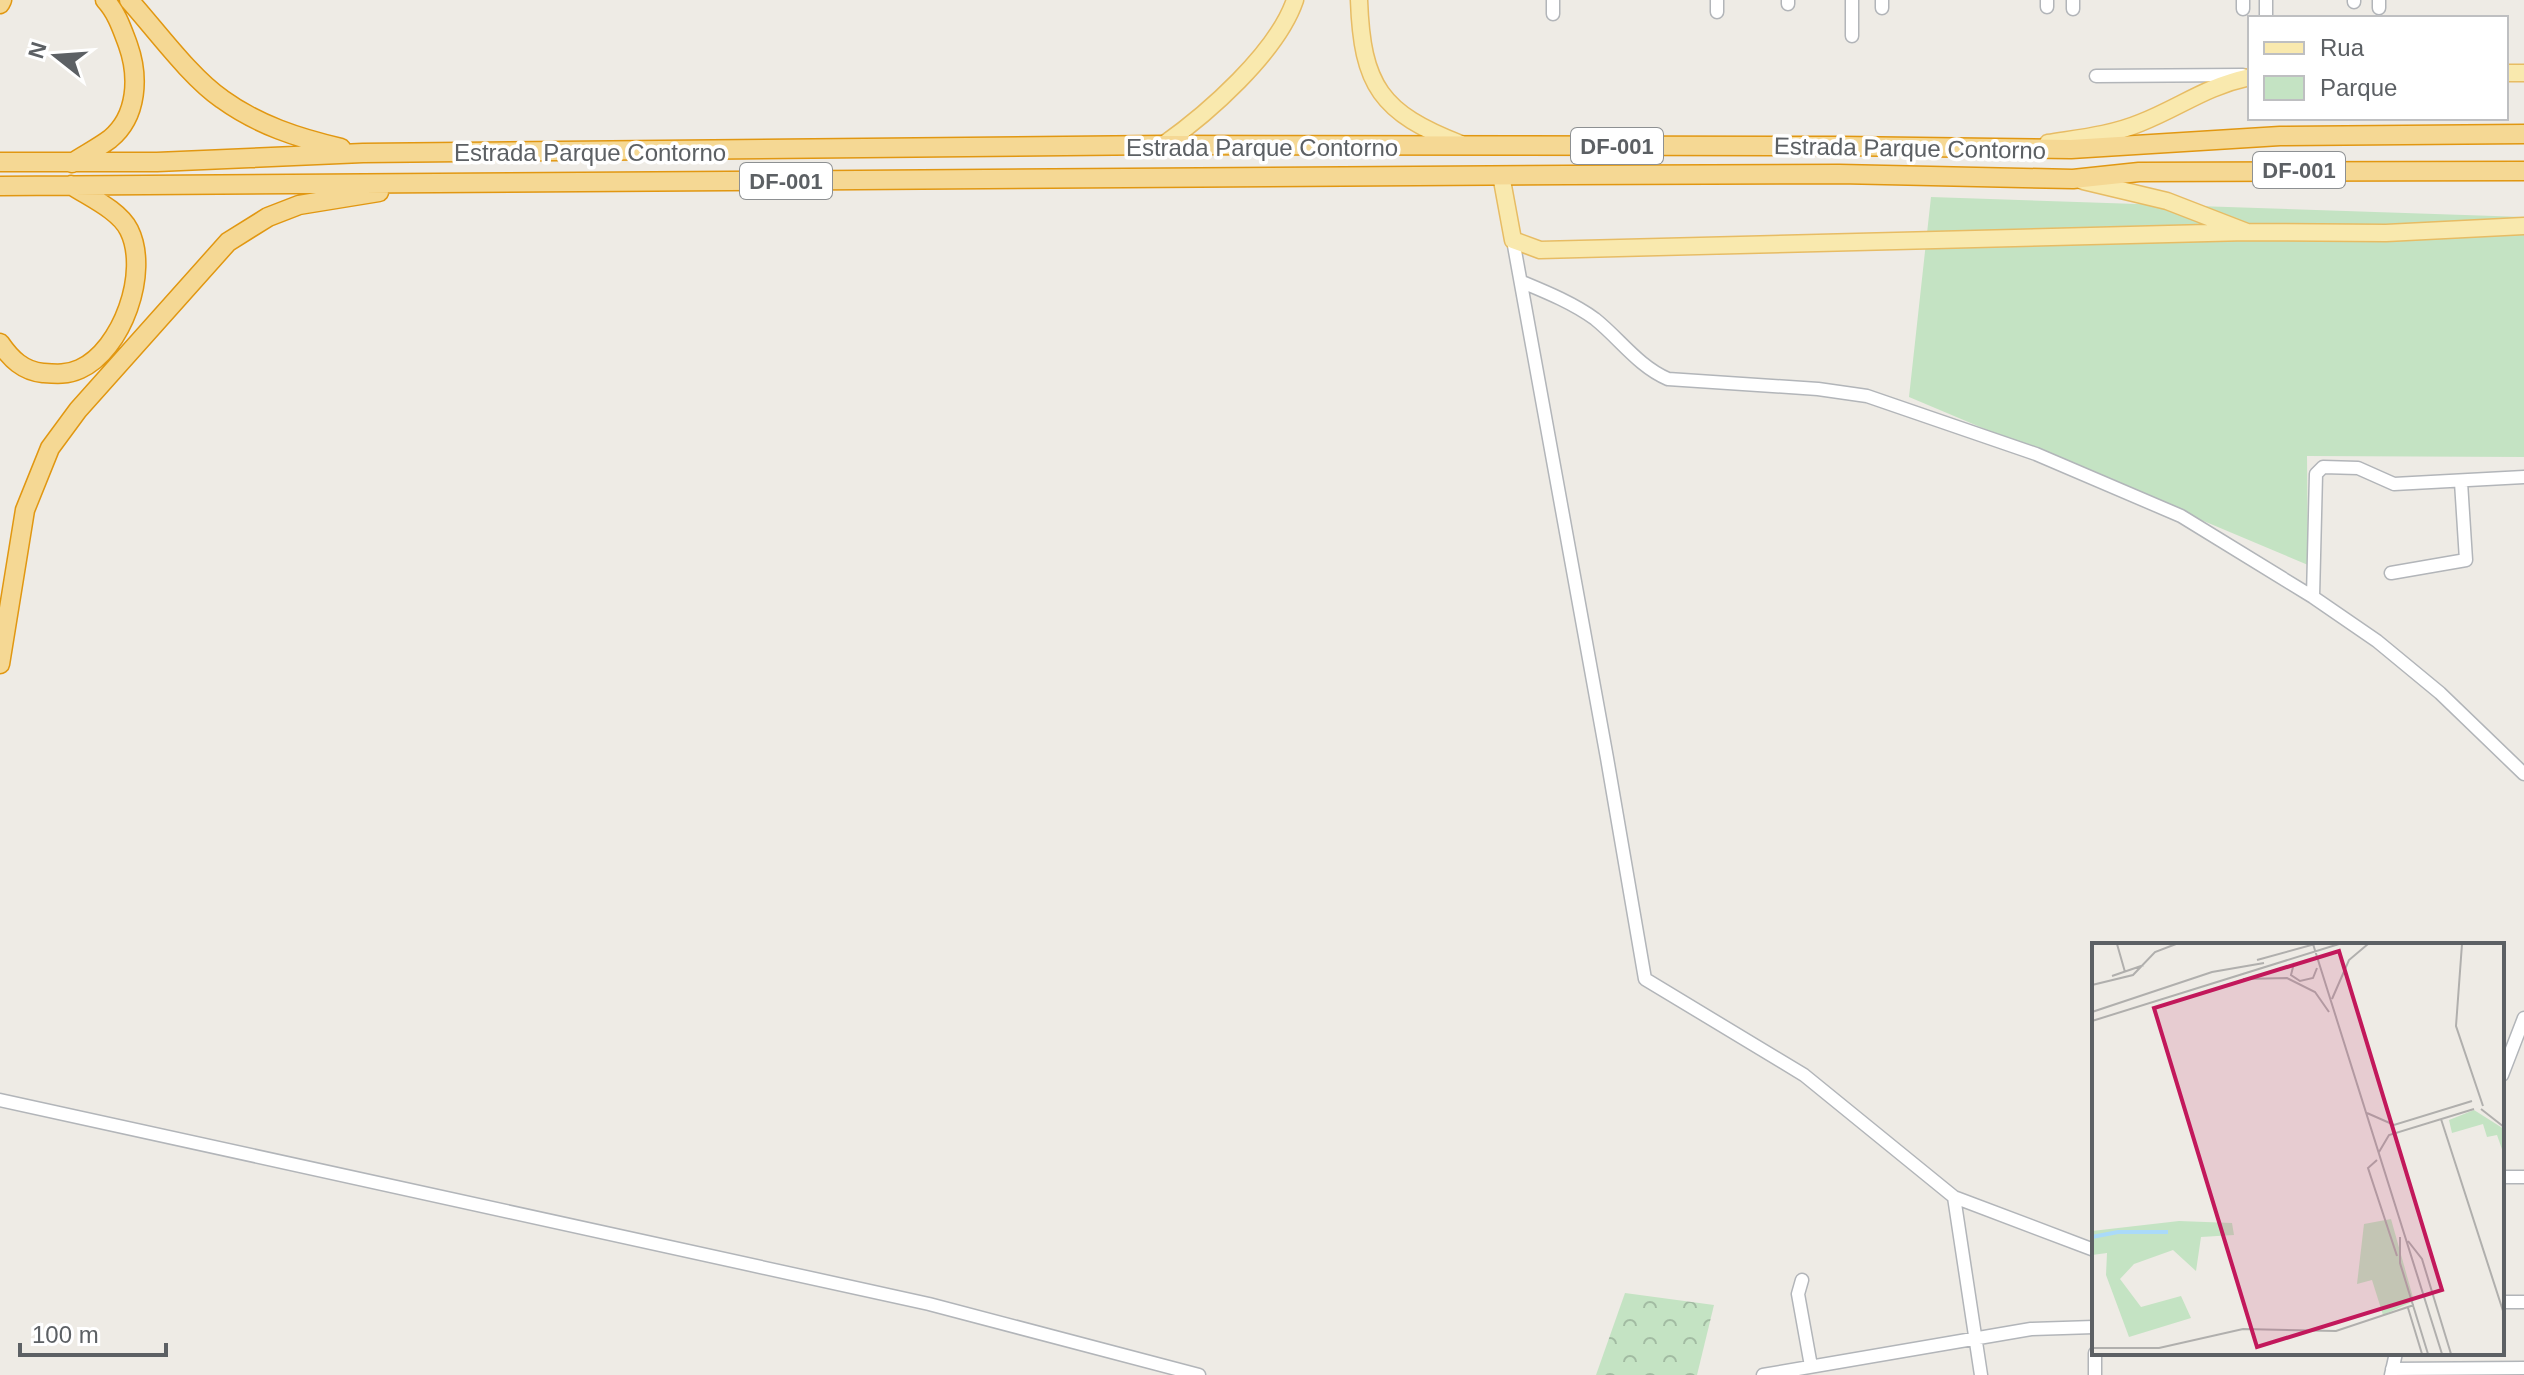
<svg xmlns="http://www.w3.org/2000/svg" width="2524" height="1375" font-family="Arial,sans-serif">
  <defs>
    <pattern id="forest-crowns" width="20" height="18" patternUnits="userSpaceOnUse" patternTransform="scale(2)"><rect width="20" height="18" fill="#c4e3c3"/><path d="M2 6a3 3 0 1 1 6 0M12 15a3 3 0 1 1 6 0" fill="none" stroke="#a2bba2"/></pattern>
  </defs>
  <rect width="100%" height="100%" fill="#eeebe5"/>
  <path fill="url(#forest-crowns)" d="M1625,1293L1714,1305L1697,1375H1596Z"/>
  <path fill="#c4e3c3" d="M1931,197L2524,217V457L2307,456L2308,565L1909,397Z"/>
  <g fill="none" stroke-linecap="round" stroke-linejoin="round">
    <defs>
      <path id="minor" d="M1553,0V14
        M1788,0V4
        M1852,0V36
        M1882,0V8
        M2073,0V9
        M2379,0V8
        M2354,2V0
        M2047,7V0
        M2243,9V0
        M1717,12V0
        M2266,18V0
        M2096,76L2243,75
        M1513,240L1607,758L1645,979L1804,1075L1954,1197L2094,1250
        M1522,282C1546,292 1573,303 1595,319C1620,339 1638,366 1668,379L1818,389L1867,396L2036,454L2181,516L2313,597L2377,641L2440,693L2524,774
        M2391,573L2466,560L2461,482
        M2313,597L2316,474L2323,467L2358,468L2394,484L2524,477
        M2502,1075L2524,1018
        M0,1100L929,1304L1199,1375
        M2502,1177H2524
        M1954,1197L1981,1375
        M1802,1280L1798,1294L1811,1366
        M2502,1302H2524
        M2095,1353V1375
        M2392,1369L2524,1368
        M1763,1375L2031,1329L2094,1327
        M2391,1375L2396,1353"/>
      <path id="major" d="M1359,0C1362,86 1381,113 1461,144
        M2506,73H2524
        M2048,143C2079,138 2111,135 2140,123C2181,107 2204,87 2250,77
        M1163,145C1207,114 1277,53 1295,0
        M1501,175L1513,240L1540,250L2247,232
        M2083,181L2167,201L2247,232L2386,233L2524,226"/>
      <path id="highway" d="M129,0C156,30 190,77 222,99C258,125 298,138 341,148
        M0,4L2,0
        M0,162H157L363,153L1163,145L1841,146L2071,149L2280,136L2524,134
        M72,163C84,155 98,148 110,139C138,116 139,76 128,45C122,29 117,13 105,0
        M0,186L1567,175L1839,174L2073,179L2139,172L2524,171
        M0,343C11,359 23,371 43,373C56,374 67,375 80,369C122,350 150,272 129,230C119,210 89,197 71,185
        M0,664L25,510L50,448L78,410L228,242L268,217L299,205L379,192"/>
    </defs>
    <use href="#minor" stroke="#b2b5b9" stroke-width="15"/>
    <use href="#major" stroke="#e7bc64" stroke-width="19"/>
    <use href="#highway" stroke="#e19711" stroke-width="21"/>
    <use href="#minor" stroke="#fff" stroke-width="12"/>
    <use href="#major" stroke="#f9e9ae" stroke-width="16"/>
    <use href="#highway" stroke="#f5d894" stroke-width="18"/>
  </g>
  <g text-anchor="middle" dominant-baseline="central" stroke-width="7" stroke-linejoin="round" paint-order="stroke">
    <g fill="#fff" stroke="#8d9092" stroke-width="2">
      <rect x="1571" y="128" width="92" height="36" rx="6"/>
      <rect x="2253" y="152" width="92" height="36" rx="6"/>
      <rect x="740" y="163" width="92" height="36" rx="6"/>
    </g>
    <g font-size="22" font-weight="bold" fill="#5c6064">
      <text x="1617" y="146">DF-001</text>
      <text x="2299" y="170">DF-001</text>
      <text x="786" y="181">DF-001</text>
    </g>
    <g font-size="24" fill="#5c6064" stroke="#fff">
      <text x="1262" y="147">Estrada Parque Contorno</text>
      <text transform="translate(1910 148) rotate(1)">Estrada Parque Contorno</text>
      <text x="590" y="152">Estrada Parque Contorno</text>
    </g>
  </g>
  <g transform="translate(2092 943)">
    <rect width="412" height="412" fill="#eeebe5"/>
    <path d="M87,278L140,280L142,292L109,294L104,328L81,307L42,321L28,336L49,364L89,353L99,375L37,394L14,332L15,310L0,312V288Z" fill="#c4e3c3"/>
    <path d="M382,167L412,186V212L405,192L395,194L391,181L360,190L357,177ZM299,276L322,358L291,372L280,337L265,341L272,281Z" fill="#c4e3c3"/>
    <path fill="none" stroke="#aadaf9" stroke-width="4" d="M0,294L26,289H76"/>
    <path fill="none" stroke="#b0afad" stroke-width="2" d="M25,1L33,29M221,1L350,411M370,1L364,83L391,163M165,17L223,1M202,20L199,32L208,38L221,35L225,25M20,33L52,22M151,36L195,35L223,49L237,69M0,42L41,32L63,9L84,1M240,56L257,17L276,1M0,69L120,29L172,20M0,78L247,1M389,166L412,184M275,170L302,182L380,158M349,176L412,371M287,209L297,192L382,166M285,217L276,225L305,313M308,294V320L336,411M316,298L330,316L359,411M316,365L330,411M0,405H67L151,386L244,388L322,362"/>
    <path fill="#c2185b" fill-opacity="0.15" stroke="#c2185b" stroke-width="4" d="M247,8L350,347L165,404L62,65Z"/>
    <rect width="412" height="412" fill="none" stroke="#5c6064" stroke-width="4"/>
  </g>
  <rect x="2248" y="16" width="260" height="104" fill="#ffffff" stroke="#bebfc1" stroke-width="2"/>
  <rect x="2264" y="42" width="40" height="12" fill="#f9e9ae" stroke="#bebfc1" stroke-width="2"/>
  <text x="2320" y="56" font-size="24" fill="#5c6064">Rua</text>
  <rect x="2264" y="76" width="40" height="24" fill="#c4e3c3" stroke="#bebfc1" stroke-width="2"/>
  <text x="2320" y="96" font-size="24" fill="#5c6064">Parque</text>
  <g transform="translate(56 56) rotate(287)" stroke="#ffffff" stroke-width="6" paint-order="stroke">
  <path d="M0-6L14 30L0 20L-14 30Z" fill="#5c6064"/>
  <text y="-12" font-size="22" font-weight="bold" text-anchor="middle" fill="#5c6064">N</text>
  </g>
  <path d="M20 1343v12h146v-12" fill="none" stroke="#5c6064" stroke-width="4"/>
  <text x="32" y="1343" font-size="24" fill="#5c6064" stroke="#ffffff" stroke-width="6" paint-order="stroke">100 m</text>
</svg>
